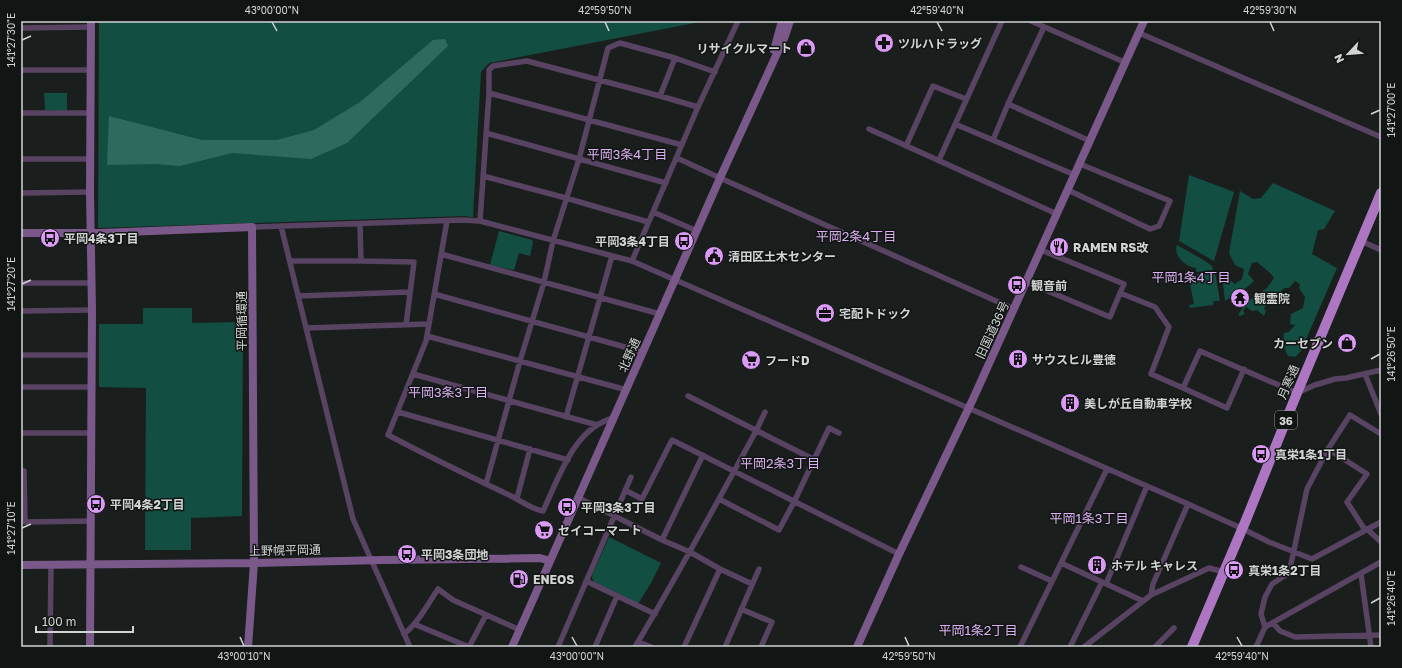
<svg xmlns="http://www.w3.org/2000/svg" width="1402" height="668" font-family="'Golos Text','Noto Sans JP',sans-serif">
  <rect width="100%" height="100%" fill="#1a1f1d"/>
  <path fill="#124e42" d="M99,21H705L489,63L481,72L473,217L464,216L98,228Z
    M44,93H67V111L45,110Z
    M1189,175L1234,192L1214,261L1179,241Z
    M1273,183L1335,211L1324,229L1318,230L1312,254L1337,268L1301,351L1295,357L1288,356L1283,345L1284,333L1289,332L1295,325L1290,324L1291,314L1303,308L1305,297L1299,288L1300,284L1295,281L1289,288H1284L1277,296L1276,301L1273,306L1270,303L1266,305L1264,309L1266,311L1264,316L1257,310L1252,311L1246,307L1243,311L1245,314L1240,316L1238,315L1246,302L1267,288L1274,278L1270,273L1257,262L1252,263L1248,274L1254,281L1246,288L1225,301L1223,284L1227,278L1235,284L1242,279L1244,269L1235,265L1229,253L1240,191L1253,199L1261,198Z
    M499,231L532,240L533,243L530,256L519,253L514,270L490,265Z
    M1177,245L1202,259L1212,266L1213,270L1196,272V268C1186,267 1173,256 1177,245Z
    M1215,272L1220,301H1214L1213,305L1190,308L1189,305L1194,304L1190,284L1193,283V279H1197V274Z
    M143,308H192V323L243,322L242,516L191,518V550H145L146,388L99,387V324H143Z
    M609,537L661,563L651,583L638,604L595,583L592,578L593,573Z"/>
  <path fill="#2e6a5d" d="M445,39L448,46L347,143L311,159L232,153L180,166L156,164L107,165L109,116L202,140H277L314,130L360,102L433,40Z"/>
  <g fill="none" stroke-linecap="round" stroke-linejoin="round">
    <path stroke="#594362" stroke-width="5.5" d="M1031,21L1124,62
      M1044,27L1008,104L1090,141
      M21,28L91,27
      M1139,33L1381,137
      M21,70H91
      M489,93L682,145
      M660,96L675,58
      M21,113H90
      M955,124L1075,175
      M869,129L1057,214
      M486,133L666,183
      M993,140L1008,104
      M906,146L933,86L966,99
      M677,158L720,178L1014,309
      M21,159H91
      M939,160L1002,21
      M483,176L566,198L648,222
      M1068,190L1150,229L1159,226L1170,201L1080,164
      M21,193L90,192
      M653,212L697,231
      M447,221L426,341L388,435C428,456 467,475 507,494C519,499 530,509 543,511C559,478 574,427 614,418
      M480,221L489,93V70L493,66L527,61L660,96L698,107
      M360,224L361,261
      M281,226L353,519L410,647
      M252,227L463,220L480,221L632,261L1188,504L1243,529L1269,542L1312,559L1381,522
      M1361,241L1381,250
      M1041,250L1124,284L1120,293L1155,307L1169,327L1151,374L1183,388L1200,351L1297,393L1315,385L1335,379L1346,378L1381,370
      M441,254L660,314
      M290,261H361L414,262L406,325
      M632,261L698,107L738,21
      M1026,282L1110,317L1120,293
      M21,283H92
      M434,294L643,352
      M298,296L409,292
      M21,311L92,310
      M306,328L429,324
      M427,336L627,390
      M21,355H92
      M413,374L597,425
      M1365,374L1381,414
      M21,387H92
      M1183,388L1227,408L1244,369
      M688,396L813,459
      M398,412L568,460
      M566,417L612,256
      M21,433H92
      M1328,449L1367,474L1347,502L1365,530
      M21,471H24L25,522L91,521
      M486,484L520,361L544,282L553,241L579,159L608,48L620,43L675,58L715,72
      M625,490L642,499L672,440L899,554
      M517,498L530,449
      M579,498L662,540L690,552L720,569L752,584
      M719,499L779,530L794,502L829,428L839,433
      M1367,529L1381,542
      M662,540L703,455
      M1061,563L1102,582
      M1021,567L1052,581
      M1361,574L1371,647
      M586,581L655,614
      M1106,584L1147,486
      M1151,595L1153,584L1188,504
      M741,609L772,622L761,647
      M414,624L469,647L486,615
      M1274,624L1280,631L1295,637L1381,635
      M1265,627L1261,614L1265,597L1272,584L1289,573L1307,489L1328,449L1350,415L1381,434
      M404,634C418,623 428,604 438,589L453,600L520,630
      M639,642L651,647
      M50,647L51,565
      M558,647L631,477
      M595,647L617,596
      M635,647C677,576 717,503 756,431L765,412
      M684,647L720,569
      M725,647L759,569
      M1020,647L1107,469
      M1070,647L1102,582L1143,601
      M1084,647L1151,595L1209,568L1224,572
      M1155,647L1174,628
      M1256,647L1265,627L1381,562"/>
    <path stroke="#7a588a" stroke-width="8" d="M774,50L782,21
      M21,233H100L252,227L254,563L248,647
      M21,565L254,563L383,560L540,558L550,561
      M90,647L92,310L90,192L91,21
      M512,647L720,178L785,36L790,21
      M857,647L899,554L973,399L1144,21"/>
    <path stroke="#ac76c3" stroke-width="10" d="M1192,647L1246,520L1297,393L1381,193"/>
  </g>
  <path fill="none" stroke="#d1d4d3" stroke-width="1.5" d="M272,22L277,31M605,22L609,31M937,22L942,31M1270,22L1274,31M22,40L31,36M1371,114L1380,110M22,284L31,280M1371,359L1380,354M22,528L31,524M1371,603L1380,598M240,637L244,646M572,637L577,646M905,637L909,646M1237,637L1242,646"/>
  <defs>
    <symbol id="pharmacy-disc" viewBox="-11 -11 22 22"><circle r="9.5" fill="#da9af6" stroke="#111514"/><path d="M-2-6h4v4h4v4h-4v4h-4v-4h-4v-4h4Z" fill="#111"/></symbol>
    <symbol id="shop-disc" viewBox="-11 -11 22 22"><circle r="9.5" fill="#da9af6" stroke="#111514"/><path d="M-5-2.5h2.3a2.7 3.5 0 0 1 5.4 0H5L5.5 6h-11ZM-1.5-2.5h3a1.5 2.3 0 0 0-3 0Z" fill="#111"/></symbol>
    <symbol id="bus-disc" viewBox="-11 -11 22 22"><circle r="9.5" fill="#da9af6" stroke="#111514"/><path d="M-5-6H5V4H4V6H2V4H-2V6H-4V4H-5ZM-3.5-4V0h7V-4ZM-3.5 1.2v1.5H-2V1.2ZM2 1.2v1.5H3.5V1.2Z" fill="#111"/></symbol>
    <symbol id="restaurant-disc" viewBox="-11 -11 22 22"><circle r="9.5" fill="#da9af6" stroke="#111514"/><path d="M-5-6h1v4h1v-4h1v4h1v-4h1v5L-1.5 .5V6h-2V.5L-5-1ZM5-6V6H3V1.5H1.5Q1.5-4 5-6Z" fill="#111"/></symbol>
    <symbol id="civic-disc" viewBox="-11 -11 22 22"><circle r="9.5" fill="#da9af6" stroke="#111514"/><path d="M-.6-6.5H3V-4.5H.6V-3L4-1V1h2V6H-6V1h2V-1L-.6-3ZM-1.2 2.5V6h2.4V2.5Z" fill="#111"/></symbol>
    <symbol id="temple-disc" viewBox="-11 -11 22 22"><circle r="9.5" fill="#da9af6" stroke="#111514"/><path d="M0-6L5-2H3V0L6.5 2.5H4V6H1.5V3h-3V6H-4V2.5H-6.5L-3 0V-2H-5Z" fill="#111"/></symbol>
    <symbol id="office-disc" viewBox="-11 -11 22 22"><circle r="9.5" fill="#da9af6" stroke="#111514"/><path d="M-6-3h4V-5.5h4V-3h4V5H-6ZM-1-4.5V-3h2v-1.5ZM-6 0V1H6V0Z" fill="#111"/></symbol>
    <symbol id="building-disc" viewBox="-11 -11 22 22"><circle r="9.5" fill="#da9af6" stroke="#111514"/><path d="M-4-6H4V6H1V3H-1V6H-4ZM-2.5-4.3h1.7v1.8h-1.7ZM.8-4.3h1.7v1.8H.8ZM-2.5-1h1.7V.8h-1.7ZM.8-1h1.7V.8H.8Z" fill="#111"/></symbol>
    <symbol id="supermarket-disc" viewBox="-11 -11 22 22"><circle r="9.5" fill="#da9af6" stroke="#111514"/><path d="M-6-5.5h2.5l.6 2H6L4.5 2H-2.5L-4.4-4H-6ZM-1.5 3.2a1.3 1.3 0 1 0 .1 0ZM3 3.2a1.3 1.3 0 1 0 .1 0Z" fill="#111"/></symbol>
    <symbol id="fuel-disc" viewBox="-11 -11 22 22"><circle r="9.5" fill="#da9af6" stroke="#111514"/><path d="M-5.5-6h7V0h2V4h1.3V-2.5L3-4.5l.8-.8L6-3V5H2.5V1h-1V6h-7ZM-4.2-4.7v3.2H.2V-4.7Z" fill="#111"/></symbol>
  </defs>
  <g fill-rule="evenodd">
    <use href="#pharmacy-disc" x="873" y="32" width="22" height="22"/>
    <use href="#shop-disc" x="795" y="37" width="22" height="22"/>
    <use href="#bus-disc" x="39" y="227" width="22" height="22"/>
    <use href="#bus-disc" x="673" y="230" width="22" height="22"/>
    <use href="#restaurant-disc" x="1048" y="236" width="22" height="22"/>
    <use href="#civic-disc" x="703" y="245" width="22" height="22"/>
    <use href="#bus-disc" x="1006" y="274" width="22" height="22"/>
    <use href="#temple-disc" x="1229" y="287" width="22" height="22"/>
    <use href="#office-disc" x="814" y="302" width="22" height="22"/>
    <use href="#shop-disc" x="1336" y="332" width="22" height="22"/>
    <use href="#building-disc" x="1007" y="348" width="22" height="22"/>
    <use href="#supermarket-disc" x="740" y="349" width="22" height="22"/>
    <use href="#building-disc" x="1059" y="392" width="22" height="22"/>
    <use href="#bus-disc" x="1250" y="443" width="22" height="22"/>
    <use href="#bus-disc" x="85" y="493" width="22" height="22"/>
    <use href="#bus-disc" x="556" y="496" width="22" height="22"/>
    <use href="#supermarket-disc" x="533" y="519" width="22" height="22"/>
    <use href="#bus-disc" x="396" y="543" width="22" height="22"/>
    <use href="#building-disc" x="1086" y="554" width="22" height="22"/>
    <use href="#bus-disc" x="1223" y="559" width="22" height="22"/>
    <use href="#fuel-disc" x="508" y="568" width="22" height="22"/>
  </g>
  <g text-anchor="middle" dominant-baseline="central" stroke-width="3" stroke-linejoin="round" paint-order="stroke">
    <rect fill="#111514" stroke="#979b9a" stroke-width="1" x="1275" y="411" width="22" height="18" rx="3"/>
    <g font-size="11" font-weight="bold" fill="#d1d4d3">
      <text x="1286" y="420">36</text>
    </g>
    <g font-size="12" font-weight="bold" fill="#d1d4d3" stroke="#111514" text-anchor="start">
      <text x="898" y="43">ツルハドラッグ</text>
      <text x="792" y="48" text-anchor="end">リサイクルマート</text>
      <text x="64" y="238">平岡4条3丁目</text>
      <text x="670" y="241" text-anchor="end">平岡3条4丁目</text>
      <text x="1073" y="247">RAMEN RS改</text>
      <text x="728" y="256">清田区土木センター</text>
      <text x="1031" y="285">観音前</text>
      <text x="1254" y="298">観霊院</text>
      <text x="839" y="313">宅配トドック</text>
      <text x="1333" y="343" text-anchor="end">カーセブン</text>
      <text x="1032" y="359">サウスヒル豊徳</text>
      <text x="765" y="360">フードD</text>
      <text x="1084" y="403">美しが丘自動車学校</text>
      <text x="1275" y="454">真栄1条1丁目</text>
      <text x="110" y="504">平岡4条2丁目</text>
      <text x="581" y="507">平岡3条3丁目</text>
      <text x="558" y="530">セイコーマート</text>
      <text x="421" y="554">平岡3条団地</text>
      <text x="1111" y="565">ホテル キャレス</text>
      <text x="1248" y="570">真栄1条2丁目</text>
      <text x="533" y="579">ENEOS</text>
    </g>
    <g font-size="12" fill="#d1d4d3" stroke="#111514">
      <text transform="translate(241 321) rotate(-90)">平岡循環通</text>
      <text transform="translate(992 330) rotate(-65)">旧国道36号</text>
      <text transform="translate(629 355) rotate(-66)">北野通</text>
      <text transform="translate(1288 382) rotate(-67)">月寒通</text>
      <text transform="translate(285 550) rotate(-1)">上野幌平岡通</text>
    </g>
    <g font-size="13" fill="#dbafef" stroke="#111514">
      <text x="627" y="154">平岡3条4丁目</text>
      <text x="856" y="236">平岡2条4丁目</text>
      <text x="1191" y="277">平岡1条4丁目</text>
      <text x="448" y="392">平岡3条3丁目</text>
      <text x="780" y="463">平岡2条3丁目</text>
      <text x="1089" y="518">平岡1条3丁目</text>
      <text x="978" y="630">平岡1条2丁目</text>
    </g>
  </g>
  <rect width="1402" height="668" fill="none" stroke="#111514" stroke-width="44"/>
  <g transform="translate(1348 54) rotate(244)" stroke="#111514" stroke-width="3" paint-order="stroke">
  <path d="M0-3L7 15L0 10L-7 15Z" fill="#d1d4d3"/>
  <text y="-6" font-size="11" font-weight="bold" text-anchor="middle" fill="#d1d4d3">N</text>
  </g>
  <path d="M36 626v6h97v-6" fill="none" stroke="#d1d4d3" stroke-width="2"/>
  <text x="42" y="626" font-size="12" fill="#d1d4d3" stroke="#111514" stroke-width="3" paint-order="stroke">100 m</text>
  <rect x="22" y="22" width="1358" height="624" fill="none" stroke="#d1d4d3" stroke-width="1.5"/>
  <g font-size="10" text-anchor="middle" fill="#d1d4d3">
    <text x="272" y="14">43°00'00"N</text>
    <text x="605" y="14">42°59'50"N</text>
    <text x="937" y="14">42°59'40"N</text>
    <text x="1270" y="14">42°59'30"N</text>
    <text transform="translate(11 40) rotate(-90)" y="4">141°27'30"E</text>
    <text transform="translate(1391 110) rotate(-90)" y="4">141°27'00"E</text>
    <text transform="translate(11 284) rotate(-90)" y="4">141°27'20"E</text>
    <text transform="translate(1391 354) rotate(-90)" y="4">141°26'50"E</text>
    <text transform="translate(11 528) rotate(-90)" y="4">141°27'10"E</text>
    <text transform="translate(1391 598) rotate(-90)" y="4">141°26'40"E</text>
    <text x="244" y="660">43°00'10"N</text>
    <text x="577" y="660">43°00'00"N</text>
    <text x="909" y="660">42°59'50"N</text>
    <text x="1242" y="660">42°59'40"N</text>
  </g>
</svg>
